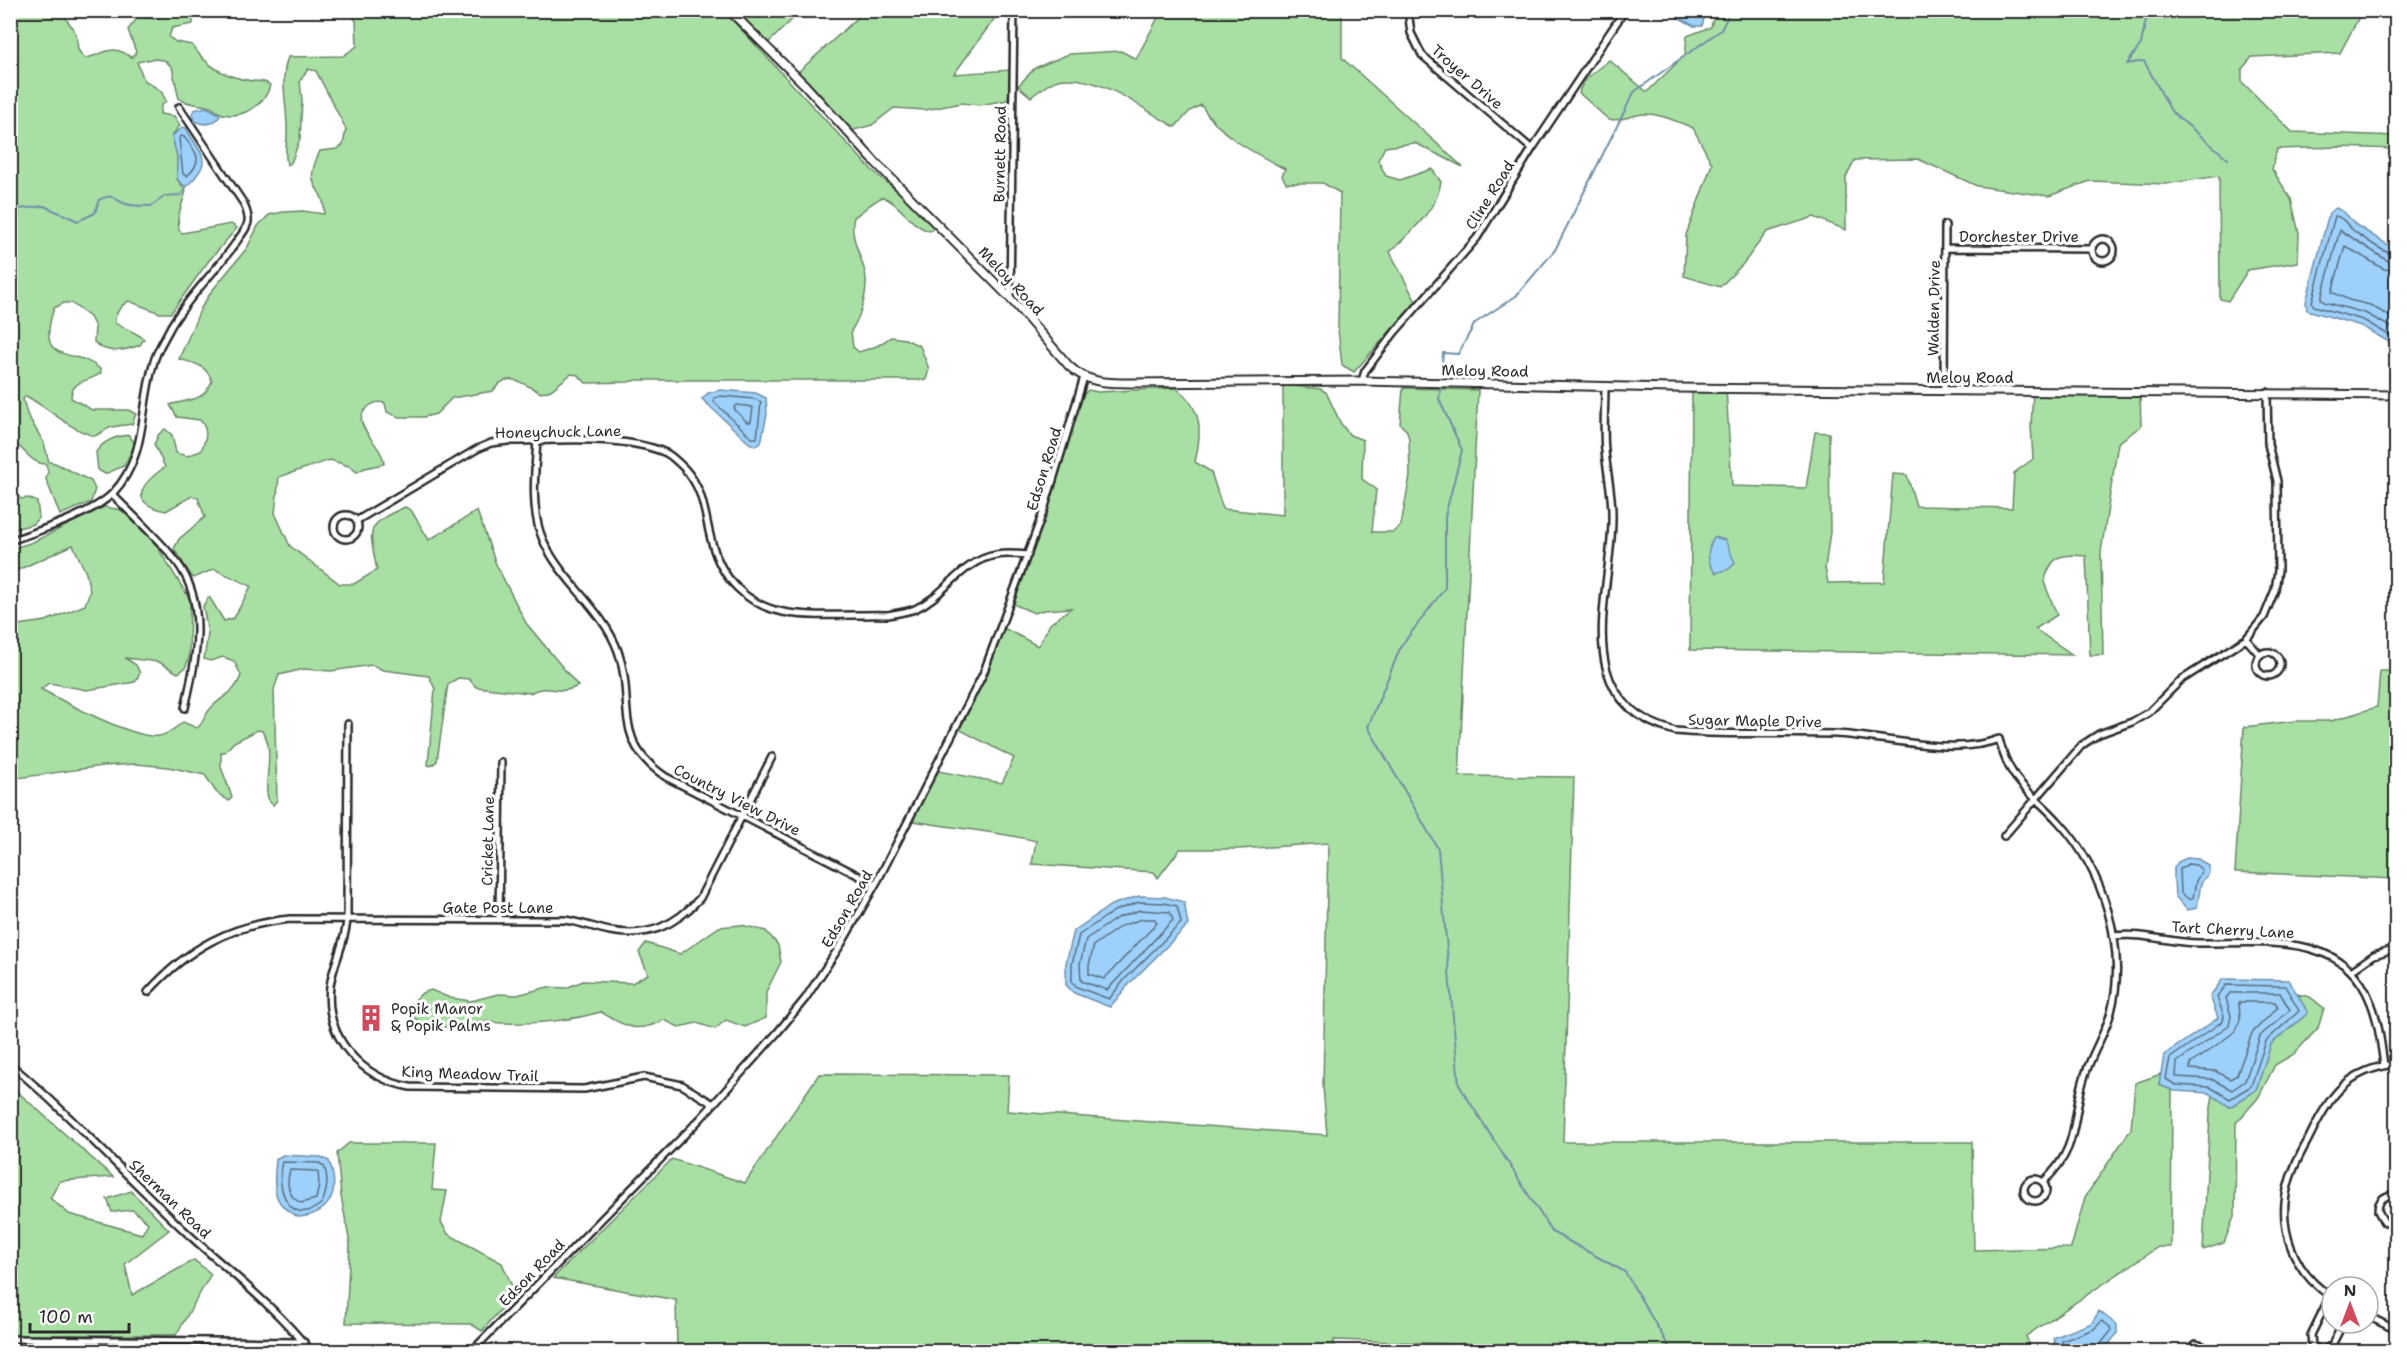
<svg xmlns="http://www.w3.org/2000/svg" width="2407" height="1362" font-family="'Shantell Sans',sans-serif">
  <rect width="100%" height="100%" fill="#fff"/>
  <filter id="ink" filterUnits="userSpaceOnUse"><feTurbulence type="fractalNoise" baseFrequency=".0167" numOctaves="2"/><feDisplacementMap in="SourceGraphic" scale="12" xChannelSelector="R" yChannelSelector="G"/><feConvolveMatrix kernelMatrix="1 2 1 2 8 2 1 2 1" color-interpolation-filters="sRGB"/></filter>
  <g filter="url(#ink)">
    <path fill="#a8e0a4" stroke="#6a8668" stroke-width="1.5" d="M866,10L1000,11L954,74L1011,70L1008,100L979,105L962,103L925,110L894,108L872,125L847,132L795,75Z
      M1162,10L1342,11V58L1463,167L1415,143L1385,147L1378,160L1386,176L1400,180L1432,169L1441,182C1437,210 1410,233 1390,252L1416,302L1354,372L1342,365L1338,329L1340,193L1323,183H1286L1282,176L1285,169C1253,152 1221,137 1201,105L1190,111L1175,127C1142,109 1097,72 1058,80C1049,82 1038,92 1031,97L1018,86L1035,68L1069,54L1121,51L1136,59Z
      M11,11H64C64,19 71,24 75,32C80,43 73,48 85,58C107,54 111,42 132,58L136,52L128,30L138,17L156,19C170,11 178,5 193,17V24L172,28L169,37L176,42L192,45C207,67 225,77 252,81C259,82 264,80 270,85C266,104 243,119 223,114C218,113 215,109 210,107C199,104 190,105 179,99L172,67L164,60L152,59L137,62L144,80L161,91L166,101L161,106L160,114L174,116L180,125L172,136L177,156V179L186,191L178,217L179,230L182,233L231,224L237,228L207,263L171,313H160L129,301C121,305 114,314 115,323C124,329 137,332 144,339L140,345C124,351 106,355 94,342L95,327L90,317L71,303H64L54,308C34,368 75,346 100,369L101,373C90,382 71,379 71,398L92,410H129L136,414L132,424L111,427L95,436C68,429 50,409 26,396L23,399L27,414L44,443L49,462L55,463L91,481L95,489L91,502L60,515L46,479L48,472L46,464C31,464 23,447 11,440Z
      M349,11H724L871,169L903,196L934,228L930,231C909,226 903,205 883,197C871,202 865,210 854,217C849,236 860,253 865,272C869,290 861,316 851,331L853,347L859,352L877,346L891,337L905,339L920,346L929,369L926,380H637L628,382L586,383L578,375L571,374L551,390L541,393C523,384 508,369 493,391L452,398L436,414L424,417H399L387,412L385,403C378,401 372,403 367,408C348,425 383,443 384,464L365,468L357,472L349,466L330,460L279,477L275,513L290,546L340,584H354L377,570C369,529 364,525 405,507L411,510L429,540L477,511L496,564L526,623L578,686C558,697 549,682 530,693L476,687L469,679L458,678L448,684L437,761L431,766L428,765L435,689L429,676L383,670L372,665L331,671L304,669L279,675L274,689L277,800L273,805C257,795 279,751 262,731L258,730L234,742L225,752H221V767L232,797L229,801L216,792L205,775L168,767L136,764L102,766L11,779V626L46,621L85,605L90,591L86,573L73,545L11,573V549L33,542L104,507L122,510L157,546L190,600L189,658L185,668L178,673L159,662L125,658L136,665L140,673L135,682L87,690L49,683L41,689C62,701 136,740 159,736C167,735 177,727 183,722L197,728C204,723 205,714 211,708C224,694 235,694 241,675L234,661L223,657L210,661L204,659L208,634L203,606L208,598H210L224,621L234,618L251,586L214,569L194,578L192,577L174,549L179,539L205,517L198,498L192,496L166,511C126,503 142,483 165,467L154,444L159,434L165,429L172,435L176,453L187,456L201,451C206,439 209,430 200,420L177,417L170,405C189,398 202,404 212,381C205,364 196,364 179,359L201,308L211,292L247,248L258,226L269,215L283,212L303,211L324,214C326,183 300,192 320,151L337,149L343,145L346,129L316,71L308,69L300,81L302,100L300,139L291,163L287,165C284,154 287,144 287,133C288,107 279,81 288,57L343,56L357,46L356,21Z
      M730,11H801L765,46Z
      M1715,11L2319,10L2360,15L2340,53L2252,57L2242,69V82L2292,132L2396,136V149L2338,147L2277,149L2272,169L2291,199L2299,233L2298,262L2248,270L2228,301L2220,299L2219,176L2165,184L2090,181L2049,196L1977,186L1918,159L1855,160L1846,177V230L1814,217L1767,232L1743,264L1720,287L1684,276L1686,235L1712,164L1693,128C1676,121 1656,111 1637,115C1624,118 1624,120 1609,120L1579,93C1582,78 1598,70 1609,60L1647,92L1685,55L1687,36L1711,27Z
      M1283,385L1320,389L1326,392L1341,424L1350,435L1363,440L1362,479L1376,489L1372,532H1393L1401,525L1410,476L1409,439L1407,431L1400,424L1403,388L1478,390L1459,776L1574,777L1563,1142H1972L1974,1250L2071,1248L2085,1197L2131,1129L2135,1083L2161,1074L2159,1085L2172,1090L2171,1247H2158L2026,1336L2032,1351L1562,1352L1561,1347L1334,1340L1335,1352L677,1351L676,1300L553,1278L672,1159L745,1183L819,1074L1009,1075L1007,1111L1327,1135L1323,1086L1328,843L1239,849H1180L1158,878L1154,872L1032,864L1036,841C994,831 950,828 908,820L933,770L1002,783L1014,758L955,727L983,674L1002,627L1038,646L1050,624L1071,608L1044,610L1034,613L1011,603L1058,467H1060L1081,398L1088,390L1098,392L1176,388C1203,408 1202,432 1195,462L1211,472L1223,509L1283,515Z
      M1692,388H1726L1732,486L1806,488L1815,432L1829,433L1830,532L1825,568L1828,583L1884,582L1893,474L1907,475L1916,506L2012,508L2014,473L2033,459L2031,426L2033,391L2140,392L2141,426L2118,443L2101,552L2103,655H2090L2086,556C2060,553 2052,555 2044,582L2057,615L2035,629L2073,655L1690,650Z
      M129,435L135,444L124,466L105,474L98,470L96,452C104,440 116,436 129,435Z
      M11,470L14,492L21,499L29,498L37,502L39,517L33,524L11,530Z
      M2380,671H2396V879L2235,872L2244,727L2295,721H2331L2377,707Z
      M741,925L766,931L778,945L781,962L766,992V1018L745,1027L726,1020L715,1029L697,1023L679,1027L664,1020C637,1034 626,1027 601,1012C569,1021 538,1024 504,1023C496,1023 488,1021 481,1021C453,1022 441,1036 414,1018L412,1003L422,993L431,990L450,998L471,1001L498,994L517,995L548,987L566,988L583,981L632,983L648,974L639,952L646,943L680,954L719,927Z
      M2297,994L2310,997L2324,1008L2318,1028L2294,1054L2275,1065L2258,1098L2236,1123L2235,1214L2224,1243L2203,1250L2210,1114L2213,1095L2230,1107L2256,1090L2271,1044L2308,1013Z
      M11,1086L113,1177L60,1181L50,1198L69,1214L142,1234L148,1223L133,1210L112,1212L107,1199L131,1191L169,1230L125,1264L132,1295L194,1260L211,1274L176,1335H11Z
      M349,1143H436L432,1190L447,1191L441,1222L448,1234L502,1263L515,1293L482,1331L471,1324L346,1323L350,1244L341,1196L337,1153Z
      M23,1344L220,1347L219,1352L19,1351Z"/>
    <path fill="#9dd1fb" stroke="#6f8fa8" stroke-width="1.5" d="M1677,11H1706L1702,26H1694L1676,16Z
      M206,107L218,113L220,116C213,125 204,126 194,120L192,114L194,110Z
      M183,127L186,128C201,156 215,159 187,186H184L177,179V156L172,136Z
      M2336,208L2344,212L2356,225L2396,250V346L2361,326L2307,310L2306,302L2329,213Z
      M720,390L756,393L766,398L767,414L761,443L755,446L749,443L702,399L708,393Z
      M1714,537L1725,540L1735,563L1729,569L1716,573C1706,562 1707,549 1714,537Z
      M2187,858L2198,859L2209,866V873L2201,883L2197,908L2187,910L2175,896L2174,880V868L2178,862Z
      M1139,896L1165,897L1184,902L1188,925L1129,984L1110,1007L1074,993L1066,985V963L1074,931L1111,905Z
      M2223,979L2289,980L2308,1013L2271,1044L2256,1090L2230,1107L2209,1093L2175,1091L2159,1085L2164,1055L2218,1018L2210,996Z
      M283,1155L321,1157L329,1161C340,1190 332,1214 299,1217C270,1204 274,1186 276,1159Z
      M2099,1311L2117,1325V1334L2103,1351H2057L2053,1338L2092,1323Z"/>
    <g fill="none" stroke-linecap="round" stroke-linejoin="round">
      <path stroke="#596d7e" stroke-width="1.5" d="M181,136L184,137C197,152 204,161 187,176L183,174L179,139Z
        M2396,255C2383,253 2365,239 2354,231C2347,226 2344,217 2335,216L2312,302L2314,306L2363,320L2396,339
        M2396,262L2388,261L2340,230L2321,299L2324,302L2365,313L2396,330
        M2396,271L2384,269L2345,246L2332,292L2349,300L2370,305L2396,320
        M721,396L755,399L761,402L757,438H752L714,402V398Z
        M737,405L753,407L751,422H747L735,410L734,407Z
        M2188,864L2196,865L2202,870L2196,881L2193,898L2190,900L2181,893L2180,869Z
        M1139,902L1164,903L1177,906L1181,923L1125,979L1109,999L1077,987L1072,982V964L1079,935L1114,911Z
        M1140,910L1170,912L1173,920L1107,990L1081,981L1080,964L1086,939L1117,918Z
        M1142,919H1155L1157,923L1104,979L1089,974V965L1094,945L1121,926Z
        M2226,985L2285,986L2299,1011L2266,1041L2251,1086L2230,1099L2210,1087L2176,1085L2166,1079L2170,1058L2223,1021L2224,1016L2217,997Z
        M2230,993H2280L2290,1010L2260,1036L2245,1081L2232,1090L2211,1079L2176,1077L2177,1062L2229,1025L2231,1016L2226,998Z
        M2239,1002H2275L2278,1007L2252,1033L2237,1075L2230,1079L2215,1071L2190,1069V1064L2236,1031L2240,1020Z
        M282,1162L319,1163L324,1166C329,1178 327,1191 322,1203C291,1229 275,1190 282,1162Z
        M290,1170L318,1171L319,1185L316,1199L301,1203C287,1196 286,1184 290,1170Z
        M2062,1352V1341L2094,1329L2102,1321L2110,1327L2111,1331L2099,1346V1352"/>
      <path stroke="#6f8fa8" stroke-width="2" d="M2148,10L2141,44L2127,64L2144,61L2171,111L2228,159
        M10,210L44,206L78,221L95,213L99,200C116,192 112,200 126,204C132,206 145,206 151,206L165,196L181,195L187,186
        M1441,373L1443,353L1458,354L1475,323L1516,296L1555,250L1634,92L1721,30L1731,10
        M1440,391L1439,399L1462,450L1445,516V588L1401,646L1368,727L1438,849L1459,1085L1552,1232L1625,1272L1672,1352"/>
      <defs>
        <path id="minor" d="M1408,10L1411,33L1422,55L1532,149
          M2092 250a11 11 0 1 1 22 0a11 11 0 1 1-22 0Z
          M1947,248L2092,249
          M1010,298L1014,10
          M1362,381L1365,371L1395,332L1477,238L1532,149L1625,10
          M1605,387C1605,408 1603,430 1605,451C1607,474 1613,496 1612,520C1611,598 1567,702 1675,731C1728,736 1782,732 1835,734C1884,736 1952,757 1999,739C2010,784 2030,790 2059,822C2103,870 2128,948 2111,1012C2105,1034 2092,1053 2085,1075C2071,1117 2081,1148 2043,1182
          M1944,391L1945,225
          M537,441C535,470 531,504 540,532C555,577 602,606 618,651C636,702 610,740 666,777L875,884
          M112,494C133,516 157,537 176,561C209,604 196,659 185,708
          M334 527a12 12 0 1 1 24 0a12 12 0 1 1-24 0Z
          M356,521L477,449L491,443L508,441C556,441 622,434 666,453C672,456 679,463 684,468C705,490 704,515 712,543C721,578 747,605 783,612C814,618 856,614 888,615C897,613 907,612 915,609C946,595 961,561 996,555C1006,553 1018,554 1028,555
          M10,541C38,531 93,514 113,493C147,457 140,409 153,365C156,351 164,340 170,328C188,296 217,271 237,241C241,235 247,229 248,222C249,216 246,210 244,204L179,107
          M2246,639L2260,655
          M2256 664a12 12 0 1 1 24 0a12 12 0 1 1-24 0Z
          M348,724L347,920C345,944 333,964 330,986C324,1038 361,1078 410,1087L584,1089L644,1077L682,1085L713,1104
          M2004,836L2082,745L2099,734L2132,722L2148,713L2181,680L2246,639L2264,617L2275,590L2278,570L2277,481L2268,444L2267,392
          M499,920L501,762
          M2113,936C2146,932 2168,943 2199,943C2262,944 2344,930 2371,1003C2379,1022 2381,1045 2384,1065
          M2351,971L2374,955L2396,948
          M148,992C188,948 230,925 290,919L564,920C580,922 595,928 610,931C648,938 675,926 700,898L772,757
          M10,1064C72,1116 127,1177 186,1232C228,1271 275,1306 311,1352
          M2024 1190a11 11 0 1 1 22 0a11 11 0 1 1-22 0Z
          M2396,1195C2385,1194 2378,1200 2378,1211L2384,1222L2396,1225
          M2330,1296L2311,1335L2312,1346L2322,1351L2332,1345L2343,1323
          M2332,1297C2293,1273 2276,1226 2289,1182C2293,1167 2301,1153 2308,1140C2328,1098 2346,1069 2396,1064
          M2368,1316L2396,1330
          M10,1339L304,1342
          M471,1352L701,1118L777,1033L805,999L842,943L878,880L983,674L1044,510L1084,377
          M2186,1352L2196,1344L2203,1346L2208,1352"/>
        <path id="tertiary" d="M729,10L805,85L875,162L1010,298L1069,366C1087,383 1106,383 1130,383L1362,381L1672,388L2396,395"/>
      </defs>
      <use href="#minor" stroke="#2b2b2b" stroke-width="10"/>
      <use href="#tertiary" stroke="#2b2b2b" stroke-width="11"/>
      <use href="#minor" stroke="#fff" stroke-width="5"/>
      <use href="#tertiary" stroke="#fff" stroke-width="7"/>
    </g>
  </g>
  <defs>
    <symbol id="building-bare" viewBox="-9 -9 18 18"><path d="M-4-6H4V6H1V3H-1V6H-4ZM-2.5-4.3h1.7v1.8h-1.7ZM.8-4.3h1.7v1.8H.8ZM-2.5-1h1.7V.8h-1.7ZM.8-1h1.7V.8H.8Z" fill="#d1495b" stroke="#fff" stroke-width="2.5" paint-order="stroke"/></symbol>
  </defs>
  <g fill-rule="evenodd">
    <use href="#building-bare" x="352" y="999" width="38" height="38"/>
  </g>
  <g text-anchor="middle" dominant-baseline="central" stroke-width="6" stroke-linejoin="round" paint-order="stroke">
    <g font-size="15" fill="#2b2b2b" stroke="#fff">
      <text transform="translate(1467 77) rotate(41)">Troyer Drive</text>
      <text transform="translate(1000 154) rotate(-89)">Burnett Road</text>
      <text transform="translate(1490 195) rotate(-58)">Cline Road</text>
      <text x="2019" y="237">Dorchester Drive</text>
      <text transform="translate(1011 281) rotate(47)">Meloy Road</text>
      <text transform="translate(1934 308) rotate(-89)">Walden Drive</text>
      <text transform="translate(1485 371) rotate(1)">Meloy Road</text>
      <text x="1970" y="378">Meloy Road</text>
      <text transform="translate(558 432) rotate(-1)">Honeychuck Lane</text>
      <text transform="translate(1044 469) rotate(-73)">Edson Road</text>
      <text transform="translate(1755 721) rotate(1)">Sugar Maple Drive</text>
      <text transform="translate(737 800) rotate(27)">Country View Drive</text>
      <text transform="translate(488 841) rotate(-89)">Cricket Lane</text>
      <text x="498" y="908">Gate Post Lane</text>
      <text transform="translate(847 909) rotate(-60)">Edson Road</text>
      <text transform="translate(2233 930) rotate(3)">Tart Cherry Lane</text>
      <text transform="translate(470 1074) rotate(2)">King Meadow Trail</text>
      <text transform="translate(170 1199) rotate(44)">Sherman Road</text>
      <text transform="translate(532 1273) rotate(-46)">Edson Road</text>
    </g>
    <g font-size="15" fill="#2b2b2b" stroke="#fff" text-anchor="start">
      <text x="391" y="1009">Popik Manor<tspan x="391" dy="17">&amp; Popik Palms</tspan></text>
    </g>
  </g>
  <rect width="2407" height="1362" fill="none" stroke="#fff" stroke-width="36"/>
  <rect x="18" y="18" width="2371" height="1326" fill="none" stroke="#2b2b2b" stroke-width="2" filter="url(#ink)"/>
  <g transform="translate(2350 1305)"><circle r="28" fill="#ffffff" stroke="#aaaaaa" stroke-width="1.5"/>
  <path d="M0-4.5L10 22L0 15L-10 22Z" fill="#d1495b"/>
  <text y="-9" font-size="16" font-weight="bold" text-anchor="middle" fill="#2b2b2b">N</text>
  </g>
  <path d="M30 1323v9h99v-9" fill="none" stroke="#2b2b2b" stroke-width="3"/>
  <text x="39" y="1323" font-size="18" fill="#2b2b2b" stroke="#ffffff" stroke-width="4.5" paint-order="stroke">100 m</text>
</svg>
